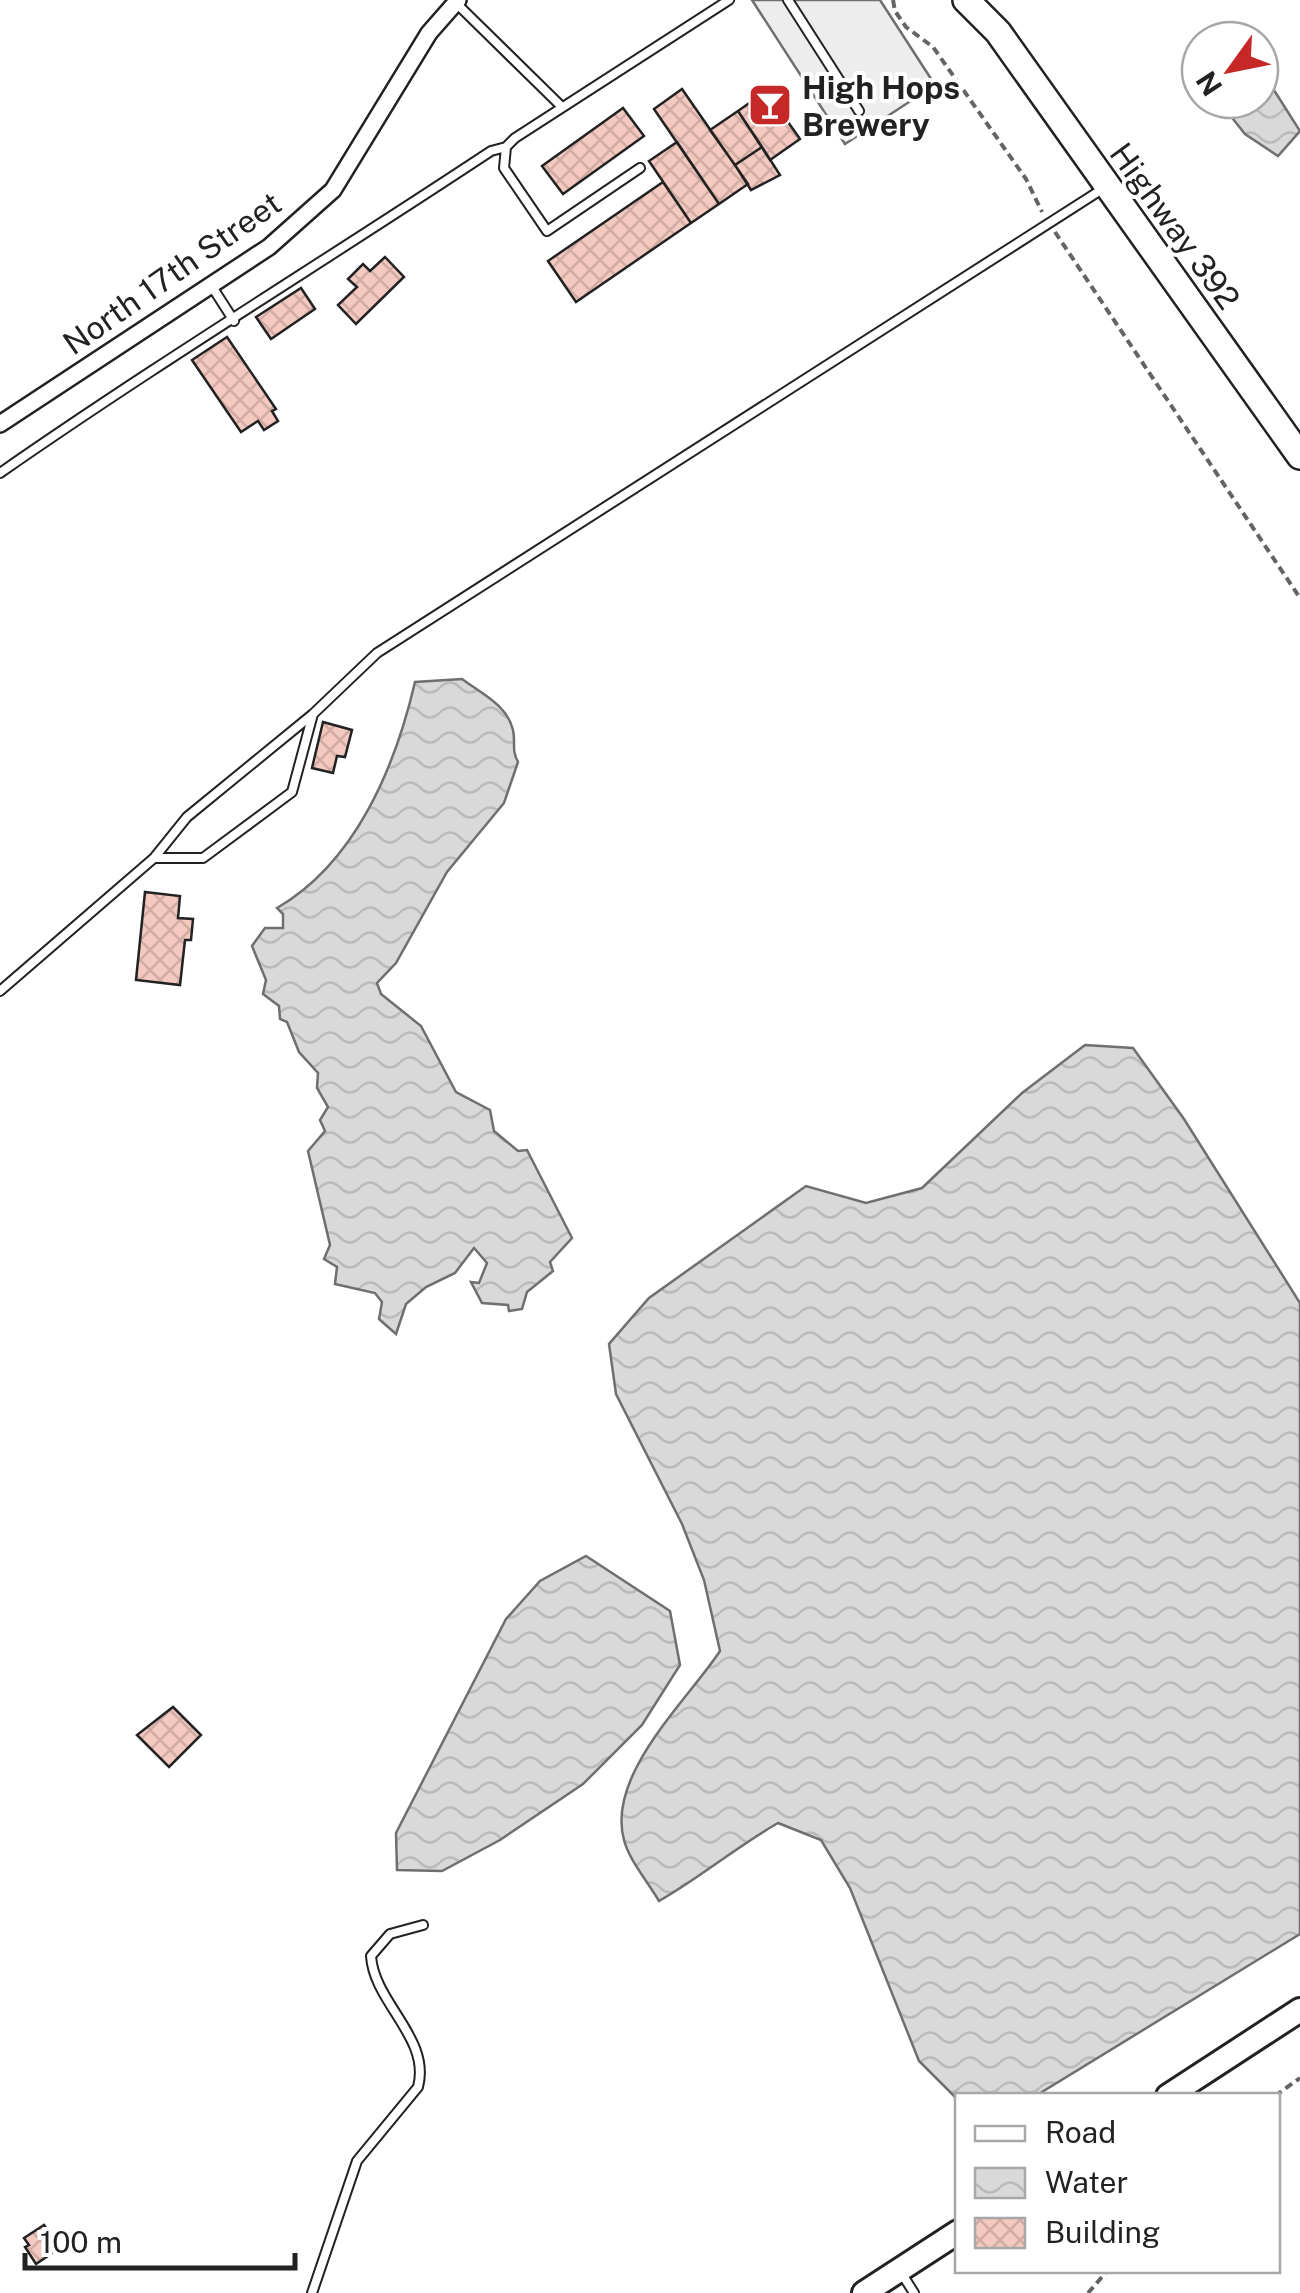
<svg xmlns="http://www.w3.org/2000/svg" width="1300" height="2293" font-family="'Public Sans',sans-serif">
  <defs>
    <pattern id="water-waves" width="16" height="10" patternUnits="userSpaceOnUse" patternTransform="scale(2.5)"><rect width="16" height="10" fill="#d9d9d9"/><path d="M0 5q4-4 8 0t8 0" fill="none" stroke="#bababa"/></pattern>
    <pattern id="building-cross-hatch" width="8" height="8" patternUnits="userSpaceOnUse" patternTransform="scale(2.5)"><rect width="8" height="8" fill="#f3c9c0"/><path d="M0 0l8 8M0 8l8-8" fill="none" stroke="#d0aca5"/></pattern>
  </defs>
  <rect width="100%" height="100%" fill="#fff"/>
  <path fill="#ededed" stroke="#6f6f6f" stroke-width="2.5" d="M752,0H880L935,85L845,144Z"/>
  <path fill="url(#water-waves)" stroke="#6f6f6f" stroke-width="2.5" d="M1260,79L1272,87L1300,131L1278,156L1245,134L1218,100H1260Z
    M462,679C482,694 507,705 513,730C516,743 511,749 518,762L504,803L447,872L396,963L377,983L381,994L421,1026L456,1092L490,1110L494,1131L518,1151L527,1150L572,1238L550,1262L553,1271L527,1292L522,1309L509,1311L508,1305L482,1303L471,1282L479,1283L487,1263L474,1248L455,1273L426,1287L406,1304L396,1334L379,1319L382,1302L375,1293L335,1284L337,1267L324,1259L330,1245L308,1151L325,1131L320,1120L328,1107L317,1088L318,1073L299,1052L287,1022L280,1019L279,1006L263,994L266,980L252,946L265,928H283V914L277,908C355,863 395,768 415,682Z
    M1085,1045L1133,1048L1184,1119L1300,1303V1934L1037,2095L957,2099L919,2061L850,1888L821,1840L778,1823C736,1847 701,1877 659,1901C648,1882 629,1860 624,1840C606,1775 687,1701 720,1651L704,1580L682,1524L616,1394L609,1344L649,1298L806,1186L866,1203L922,1188L1022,1093Z
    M586,1556L670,1611L680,1665L642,1725L583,1784L500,1840L442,1871L397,1870L396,1833L506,1619L540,1581Z"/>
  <path fill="url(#building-cross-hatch)" stroke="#222" stroke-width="2.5" d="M682,89L748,184L719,204L654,109Z
    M766,91L800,139L770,160L738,111Z
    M623,108L644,136L563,194L542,166Z
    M738,111L762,147L735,165L710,130Z
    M677,142L719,204L691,223L649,161Z
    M762,147L780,175L751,190L735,165Z
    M663,182L691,223L576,302L548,261Z
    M385,257L404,277L356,324L338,305L357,287L348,279L363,264L370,271Z
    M301,288L315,309L271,339L256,317Z
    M227,337L276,409L272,411L278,421L264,430L258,421L241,432L192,360Z
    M323,722L352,730L345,757L337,756L333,773L312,768Z
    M145,892L180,896L178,918L193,919L191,940H185L180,985L136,980Z
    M173,1707L201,1735L169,1767L137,1735Z
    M44,2225L60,2248L36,2264L25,2247L29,2245L24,2238Z"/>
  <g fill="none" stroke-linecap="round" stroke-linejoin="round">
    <defs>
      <path id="lane" d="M788,0L859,111
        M456,3L562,107
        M640,168L547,231L504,168L506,147L515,138L729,0
        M211,285L234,321
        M0,473C161,361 328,259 491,151L506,147
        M154,858L187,817L313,714
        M0,991L154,858H203L292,792L313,714L377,653L1104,188
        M902,2274L914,2293
        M312,2293L357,2161L418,2087C431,2038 374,2003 371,1956L390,1934L423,1925"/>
      <path id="street" d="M0,424L269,247L333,190L429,33L458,0"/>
      <path id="secondary" d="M1168,2096L1300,2010
        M864,2293L958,2232"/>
      <path id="primary" d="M966,0L998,32L1300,456"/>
    </defs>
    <use href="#lane" stroke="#222" stroke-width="12"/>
    <use href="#street" stroke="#222" stroke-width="20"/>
    <use href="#secondary" stroke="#222" stroke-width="28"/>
    <use href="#primary" stroke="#222" stroke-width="30"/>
    <path stroke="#646464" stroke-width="4" stroke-dasharray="8 5" stroke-linecap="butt" d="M893,0L895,11L906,27L933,47L1026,179L1042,212
      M1055,232L1300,598
      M1275,2096L1300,2078
      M1088,2293L1108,2270"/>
    <use href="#lane" stroke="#fff" stroke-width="8"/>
    <use href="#street" stroke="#fff" stroke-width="15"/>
    <use href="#secondary" stroke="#fff" stroke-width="22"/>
    <use href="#primary" stroke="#fff" stroke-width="25"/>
  </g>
  <defs>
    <symbol id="bar-square" viewBox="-11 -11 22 22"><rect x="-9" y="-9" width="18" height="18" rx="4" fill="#c62828" stroke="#fff"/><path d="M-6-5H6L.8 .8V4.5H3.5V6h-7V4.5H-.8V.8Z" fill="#fff"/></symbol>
  </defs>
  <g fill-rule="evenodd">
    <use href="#bar-square" x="745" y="80" width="50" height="50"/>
  </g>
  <g text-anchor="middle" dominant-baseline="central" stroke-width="8" stroke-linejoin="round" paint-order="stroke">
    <g font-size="32" font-weight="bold" fill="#222" stroke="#fff" text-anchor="start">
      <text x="802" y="87">High Hops<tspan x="802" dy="37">Brewery</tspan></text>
    </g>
    <g font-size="32" fill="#222" stroke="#fff">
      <text transform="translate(1175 226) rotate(54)">Highway 392</text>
      <text transform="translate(172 273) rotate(-35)">North 17th Street</text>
    </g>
  </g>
  <rect x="955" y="2093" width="325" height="180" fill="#ffffff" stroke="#a7a7a7" stroke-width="2.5"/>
  <rect x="975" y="2126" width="50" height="15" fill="#ffffff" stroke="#a7a7a7" stroke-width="2.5"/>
  <text x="1045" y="2143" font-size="30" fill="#222222">Road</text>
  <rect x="975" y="2168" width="50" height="30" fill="url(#water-waves)" stroke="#a7a7a7" stroke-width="2.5"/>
  <text x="1045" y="2193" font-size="30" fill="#222222">Water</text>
  <rect x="975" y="2218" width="50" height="30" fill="url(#building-cross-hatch)" stroke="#a7a7a7" stroke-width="2.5"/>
  <text x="1045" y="2243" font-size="30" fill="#222222">Building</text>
  <g transform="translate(1230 70) rotate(237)"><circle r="48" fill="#ffffff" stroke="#a7a7a7" stroke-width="2.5"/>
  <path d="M0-8L18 38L0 25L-18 38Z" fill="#c62828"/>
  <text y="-15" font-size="28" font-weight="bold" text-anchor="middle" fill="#222222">N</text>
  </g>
  <path d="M25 2253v15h270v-15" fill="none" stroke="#222222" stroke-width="5"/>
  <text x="40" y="2253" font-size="30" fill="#222222" stroke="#ffffff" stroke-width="8" paint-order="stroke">100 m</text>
</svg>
